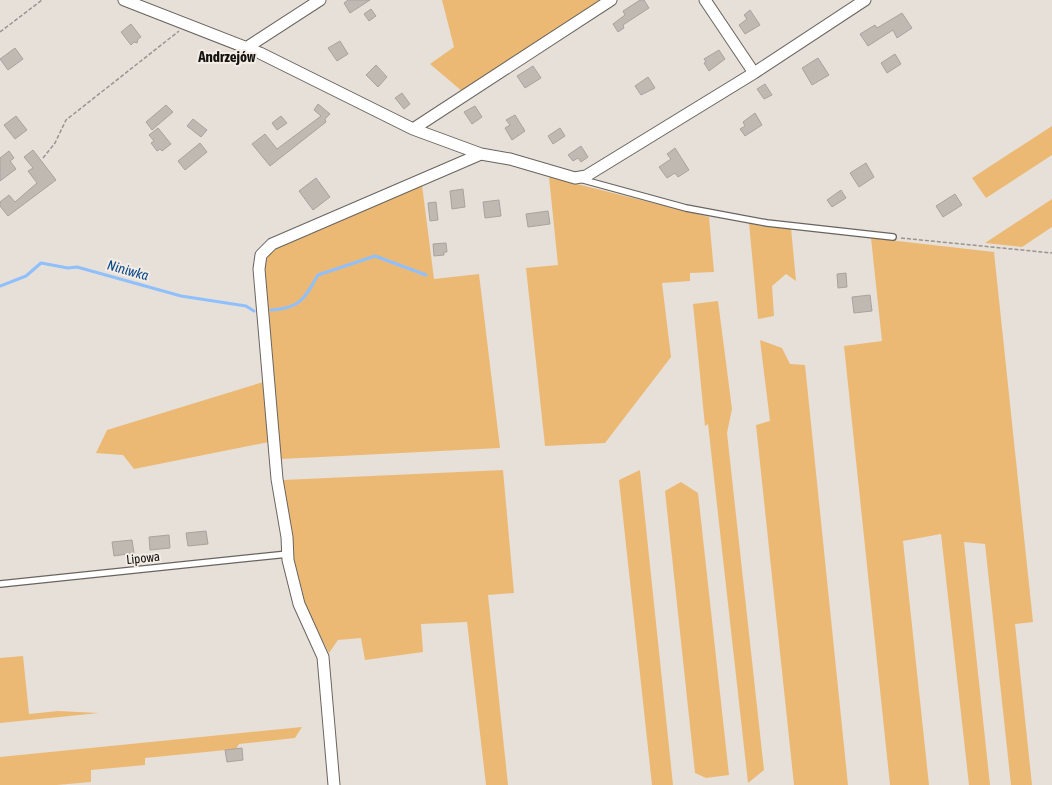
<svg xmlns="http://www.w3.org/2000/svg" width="1052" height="785" font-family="'Asap Condensed',sans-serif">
  <rect width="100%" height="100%" fill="#e6e0d8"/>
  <path fill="#ecb975" d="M442,0H603L463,92L430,64L454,47Z
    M1052,126V155L986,198L972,178Z
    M549,177L709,217L714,272L690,273V281L662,283L671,357L605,443L545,446L526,268L558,265Z
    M422,185L434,279L479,274L500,448L281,459L264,260L276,248Z
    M1052,199V227L1022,247L985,243Z
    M749,223L765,227L791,228L796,281L786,274L772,286L774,316L758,319Z
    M871,238L994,252L1033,622L1015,624L1032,785H1011L985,544L964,542L990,785H969L941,534L903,541L929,785H890L844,346L882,341Z
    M718,301L732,409L727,433L764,770L748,783L708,424L705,426L693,304Z
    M760,340L782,348L790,364L805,365L848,785H794L756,425L770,421Z
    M263,382L269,442L134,469L123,455L96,453L107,430Z
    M503,470L514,593L488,595L508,785H486L467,622L421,624L423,652L365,660L361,638L338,640L329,653L306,607L293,556L283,480Z
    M640,470L673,785H652L619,480Z
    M681,482L698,493L729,775L706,778L695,773L665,491Z
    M23,656L29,714L58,711L99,713L0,723V658Z
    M302,727L295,738L239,744L236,749L145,758V765L91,770V782L57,785H0V757Z"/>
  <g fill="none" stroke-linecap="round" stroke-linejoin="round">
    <path stroke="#8fbffc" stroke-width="3" d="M0,286L26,276L41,263L68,268L77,267L181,296L246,306L254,311
      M271,310C301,308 304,299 318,275L375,256L426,275"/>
  </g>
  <path fill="#bfb9b2" stroke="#a9a39d" d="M348,0H370L350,13L344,3Z
    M640,0H644L649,8L623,25L624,28L618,32L613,24L625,15L623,11Z
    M371,9L376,16L369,21L364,14Z
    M750,10L760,25L745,34L739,25L747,19L744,15Z
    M902,13L912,28L897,38L893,30L868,46L860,34L875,25L877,28Z
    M131,24L141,37L138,39L137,43L134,42L131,45L121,32Z
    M340,41L348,54L337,61L328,48Z
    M15,48L23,59L8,70L0,59Z
    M719,50L725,59L709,71L704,63L706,62L704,59Z
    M895,54L901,64L887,73L881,63Z
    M818,58L829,75L812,85L802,68Z
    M376,65L387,77L378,87L366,75Z
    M533,66L541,78L525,88L517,76Z
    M648,77L655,88L641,95L635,86Z
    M765,84L772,95L764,99L757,89Z
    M402,93L410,104L404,109L395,98Z
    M318,104L330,114L325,119L326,122L270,166L252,144L265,134L277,149L321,116L314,110Z
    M166,105L173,112L152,130L146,122Z
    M475,106L482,117L472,124L464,112Z
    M755,113L762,125L745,136L740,129L745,126L743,122Z
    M515,115L525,131L512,140L505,128L510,125L506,120Z
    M16,116L27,130L15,139L4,125Z
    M281,116L287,123L277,130L272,123Z
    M193,119L207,130L201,137L187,126Z
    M158,128L171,144L162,151L160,149L157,151L151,143L154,141L149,135Z
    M560,128L565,136L553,144L548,136Z
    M200,143L207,152L185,170L178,161Z
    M581,146L588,157L581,162L578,158L573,161L568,155Z
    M675,148L689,170L678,177L675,173L667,178L659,167L671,159L667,154Z
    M33,150L56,180L8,216L0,206V202L9,195L15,202L37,183L28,171L33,168L24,157Z
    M9,151L14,158L10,161L16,169L0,181V158Z
    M866,163L874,177L859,187L850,173Z
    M316,178L330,197L313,210L299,191Z
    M463,189L465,207L452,209L450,191Z
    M841,190L846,198L832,207L827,200Z
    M955,194L962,205L943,217L936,206Z
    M499,200L501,216L485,218L483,202Z
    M436,202L438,220L430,221L428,203Z
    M548,211L550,224L528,227L526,214Z
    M446,243L447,252H444V255L434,256L433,244Z
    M846,273L847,287L838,288L837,274Z
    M870,295L872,311L854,313L852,297Z
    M206,531L208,544L188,546L186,533Z
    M169,535L170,548L150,550L149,537Z
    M132,540L134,553L114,556L112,542Z
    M242,748L243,760L227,762L225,750Z"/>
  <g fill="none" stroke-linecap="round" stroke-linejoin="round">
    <defs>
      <path id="lane" d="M580,179L686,208L767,223L893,237
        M0,584L288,554"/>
      <path id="street" d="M124,0L260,53L413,129L481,154
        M705,0L754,73
        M246,48L320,0
        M413,129L611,0
        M334,785L323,657L299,604L288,560L287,537L277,479L259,269L261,255L272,244L481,154L510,159L575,178L586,176L754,73L865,0"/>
    </defs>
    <use href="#lane" stroke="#69645e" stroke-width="8"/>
    <use href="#street" stroke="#69645e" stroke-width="13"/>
    <path stroke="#98948e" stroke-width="1.5" stroke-dasharray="4 2" stroke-linecap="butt" d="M0,32L42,0
      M43,158L55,143L66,120L179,31
      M901,238L1052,253"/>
    <use href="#lane" stroke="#fff" stroke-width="5.5"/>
    <use href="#street" stroke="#fff" stroke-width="11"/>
  </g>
  <g text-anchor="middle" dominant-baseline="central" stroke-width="4" stroke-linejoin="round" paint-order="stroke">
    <g font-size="13" fill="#151310" stroke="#f3ede6">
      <text transform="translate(143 558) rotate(-6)">Lipowa</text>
    </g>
    <g font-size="14" font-style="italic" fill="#09488a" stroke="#f3ede6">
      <text transform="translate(128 270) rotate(16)">Niniwka</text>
    </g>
    <g font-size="15" font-weight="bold" fill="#151310" stroke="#f3ede6">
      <text x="227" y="56">Andrzejów</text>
    </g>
  </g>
</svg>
